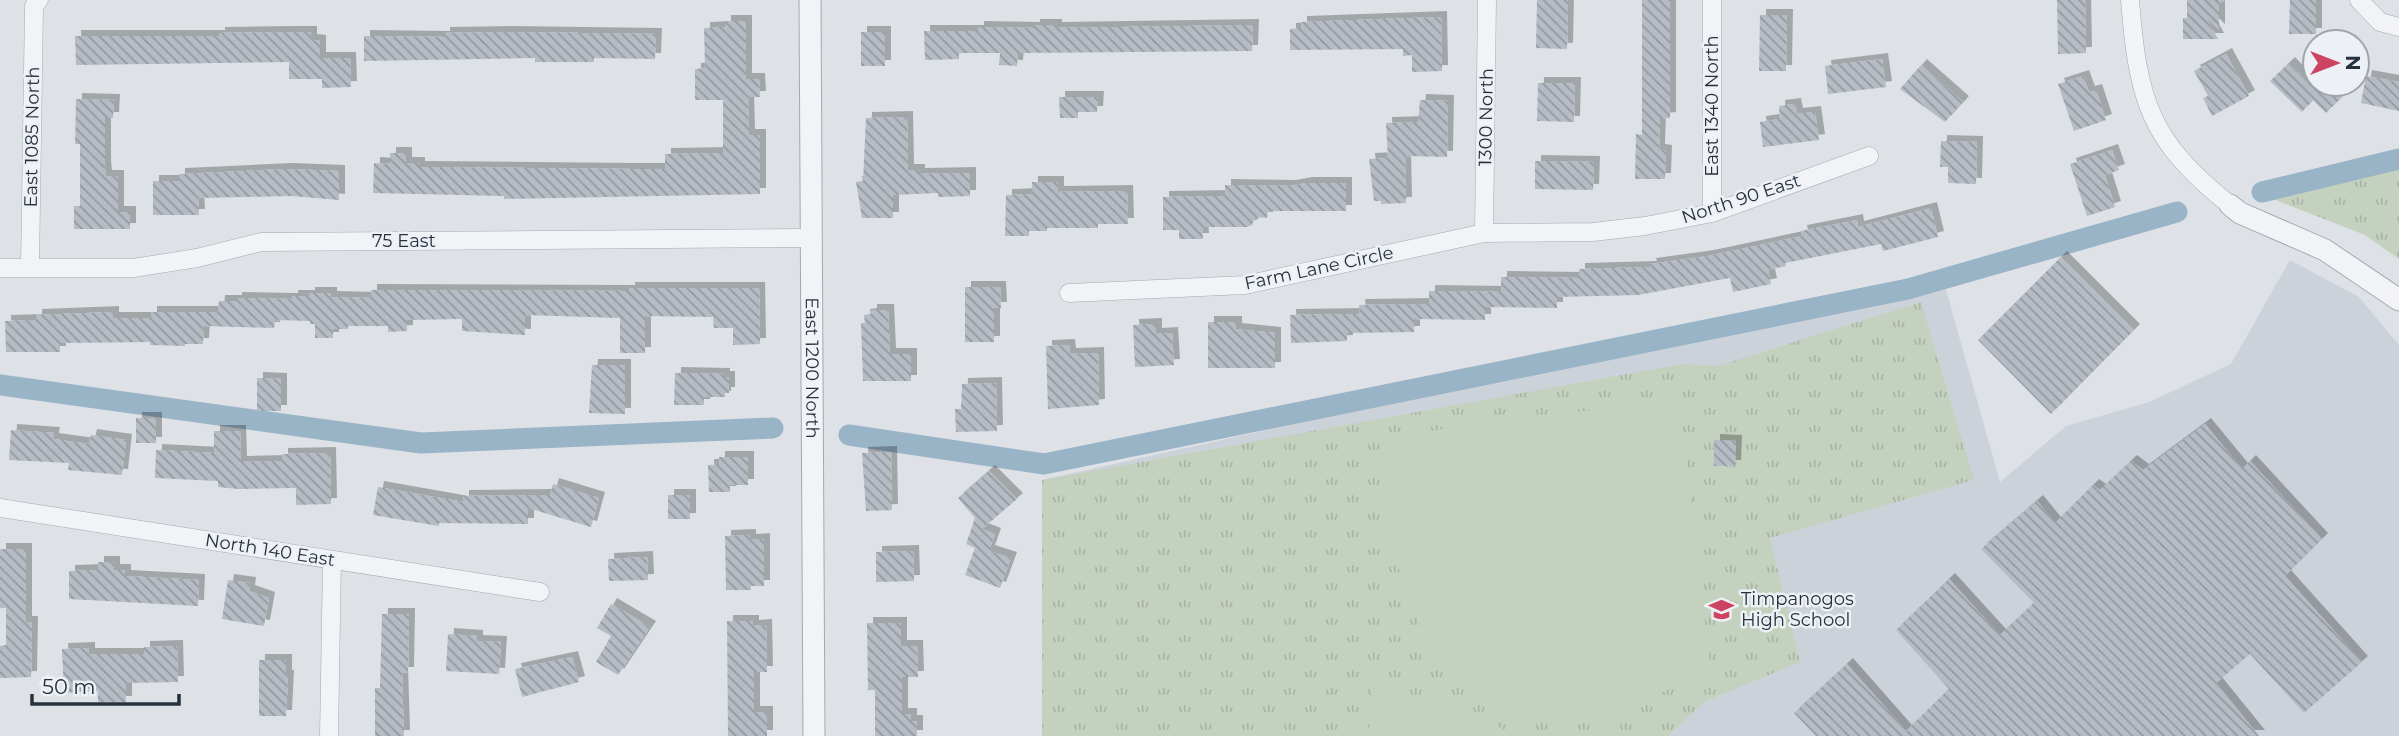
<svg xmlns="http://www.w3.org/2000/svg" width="2399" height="736" font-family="Montserrat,sans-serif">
  <defs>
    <pattern id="grass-tufts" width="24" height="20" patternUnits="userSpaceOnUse" patternTransform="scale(1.75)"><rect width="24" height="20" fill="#c5d1bf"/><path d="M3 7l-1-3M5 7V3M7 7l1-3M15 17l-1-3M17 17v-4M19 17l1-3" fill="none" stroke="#a9b4a5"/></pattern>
    <pattern id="building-back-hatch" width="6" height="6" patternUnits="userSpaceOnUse" patternTransform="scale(1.75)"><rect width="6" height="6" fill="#b5bcc4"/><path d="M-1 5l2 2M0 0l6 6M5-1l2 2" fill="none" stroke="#9399a1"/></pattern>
    <filter id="shadow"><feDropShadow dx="6" dy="-6" stdDeviation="0" flood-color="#0004"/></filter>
  </defs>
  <rect width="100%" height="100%" fill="#dee2e7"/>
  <path fill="#ccd2d9" d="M2290,260L2359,297L2399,345V736H1042V480L1943,279L2000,482L2066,426L2149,402L2231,364Z"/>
  <path fill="url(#grass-tufts)" d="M2399,166V259L2365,235L2265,196Z
    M1921,302L1974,480L1770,538L1800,662L1704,702L1668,736H1042V480L1682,364L1718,366Z"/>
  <path fill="#c5d1bf" d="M1678,399L1711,672L1602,718L1517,712L1425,639L1378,512L1383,437Z
    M1371,688L1464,707L1515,736H1369Z"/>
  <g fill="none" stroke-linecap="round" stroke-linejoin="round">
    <path stroke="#99b3c7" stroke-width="21" d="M2262,192L2399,159
      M0,385L421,443L773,428
      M849,435L1044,464L1908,289L2177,212"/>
  </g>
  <path fill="url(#building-back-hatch)" filter="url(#shadow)" d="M1537,0H1568L1567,49L1536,48Z
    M1642,0H1670V118L1660,119L1659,150L1666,151L1665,179H1635L1636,134L1642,135Z
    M2057,0H2085L2086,53L2058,54Z
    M2187,0H2225L2219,4V30L2206,17L2218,39H2183V18H2187Z
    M2290,0H2316V34H2289Z
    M1760,15H1787L1786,71H1759Z
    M1441,17L1442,71L1412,72V55L1403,56V49L1290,50V29L1301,28V22Z
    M725,21H746V79H759L760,97H748L749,135H760V194L504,199V196L373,193L374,163L390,164V153H406V163H419V167L633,169H665V154L723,153V100H695V69L705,68L704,28L725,27Z
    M1034,25H1056V28L1253,25L1252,51L1018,53L1017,66L999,65L1000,53H959V59L925,60L924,31H978V27L1034,28Z
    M289,32H311V40L320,41V58H350L351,87L322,88V79H289V62L76,65L75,36H219V33Z
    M506,32L656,34L655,59L594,58V62H535V58L364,61V36L444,37V33Z
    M861,32H885V66H861Z
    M2226,54L2249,96L2212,116L2203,98L2208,96L2194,71Z
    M1882,59L1886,87L1828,94L1825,66Z
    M2289,63L2308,83L2315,76V84H2331L2343,96L2326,113L2313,100L2302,112L2270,81Z
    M1921,65L1963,102L1945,122L1900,89Z
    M2083,76L2089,92L2096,90L2106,120L2074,131L2058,84Z
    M2366,76L2399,82V111L2361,103Z
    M1538,83H1575L1574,122L1537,121Z
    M1059,97H1098L1097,112H1078V118H1060Z
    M76,99L114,100L113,118H105V166L106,176H118V212H130V229H74V206H80V144H75Z
    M1420,100L1448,101L1447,157L1405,156L1406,203L1381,204V201H1374L1369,159L1388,158L1386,123L1418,122Z
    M1795,104L1797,114L1815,112L1819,140L1763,147L1760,122L1780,119L1779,106Z
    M907,117L908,170H919V174L970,173V196L938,197V193L893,195V218H862L856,182L863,181L866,118Z
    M1941,141L1977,142L1976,184L1948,183V167H1940Z
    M2112,150L2119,170L2105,175L2115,207L2087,216L2070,164Z
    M1535,161L1594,162L1593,190L1535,189Z
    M286,169L339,171V200L292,196L198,198L199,215H153V181H179V174Z
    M1032,182H1058V192L1127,191L1128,224H1098V228H1047V231H1029V236H1005L1006,195L1032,194Z
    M1306,183H1346V211H1268L1267,218L1255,217L1252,225L1247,227H1202L1203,239H1179V230H1163V197L1225,196V185L1290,186Z
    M1931,208L1938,237L1883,251L1881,244L1785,263L1786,266L1768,270L1771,284L1733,292L1730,278L1638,295L1557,297V308L1485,307V320L1414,319V332L1347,333V341L1291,343L1290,315L1360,314L1359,305L1429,304V291L1501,292V277L1579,278V269L1651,267L1650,264L1708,256L1802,236L1801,231L1857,220L1858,227Z
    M2061,257L2134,330L2051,414L1978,340Z
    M965,287H1000L1001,308H994V342H965Z
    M629,288H759L760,344L733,345V328H714L713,317L645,316V353H620V318L525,315V335L462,331V319L407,320V331L388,332V326H348V329H333V338H315V324H310V321L275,320L274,328L204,326L203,344H185V346L150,345V342L60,343V352H6L5,321L36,320V315L113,312V318H151V312H218L219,301H236V298L292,299V296H309V293H331V297L371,298V290L629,291Z
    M871,310H888L890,354H911V381H863L861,323H865L864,315L871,314Z
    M1208,322H1236V329L1275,333V368H1208Z
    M1156,324V334L1172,333L1174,365L1135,367L1133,325Z
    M1069,345L1070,354L1098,353L1099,405L1048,409L1046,346Z
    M592,365H625V414L589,413Z
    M675,373L724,374V377H729V393H725V397H704V405H674Z
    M257,378L281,379V411H257Z
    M996,383L997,431L956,432L955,409H961L962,384Z
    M136,418H156V443H136Z
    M2205,424L2242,469L2250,461L2322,539L2285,576L2362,662L2304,713L2250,654L2216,683L2259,736H1816L1794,713L1847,664L1906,731L1949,689L1896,630L1949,579L2000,635L2034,603L1981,549L2037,501L2055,523L2093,485L2100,490L2131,461L2143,470Z
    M11,430L54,433L53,439L89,444L91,435L126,440L122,475L68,470L69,463L9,460Z
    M214,431H240L241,462L282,461V454L330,453L331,504L296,505V488L238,489L218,487V481L155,478L156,450L214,453Z
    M1714,440L1736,441L1735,466H1714Z
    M891,452L892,510L866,511L862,453Z
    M719,457H748V485H730V492H709L708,465H719Z
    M989,471L1017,499L982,529L995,534L989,551L1011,558L1000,588L965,575L975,548L966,544L975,518L958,498Z
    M553,484L599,498L591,527L528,508V524L439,523V526L373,515L378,487L463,502V496L550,495Z
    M668,495H690V519H668Z
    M750,535V540L764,539V586H751V590H726L725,536Z
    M0,549H26V622H32L31,677L0,678V646L6,645V608H0Z
    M913,551L914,581L876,582V552Z
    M647,557L648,580L609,581L608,559Z
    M98,562H114V570H125V576L199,580L198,606L69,599V571L98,570Z
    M228,580L250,583L249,591L269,598L264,626L222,619Z
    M611,604L650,627L618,675L596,662L611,636L597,628Z
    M382,614H409L408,673H402L404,736H375V688H380Z
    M727,621H753V626L766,625L767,672H754V712H767V736H728Z
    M867,623H901V646H917L918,677H902V714H911V721H917V736H875V690H868Z
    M448,634L477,636V641L501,642L499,674L446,671Z
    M177,646L178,682L126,683V702H98V691L64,693L62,649L89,648V654H144V647Z
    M572,657L579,682L522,697L515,669Z
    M259,660H286V676H288L286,716H259Z"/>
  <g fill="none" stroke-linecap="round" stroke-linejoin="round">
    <defs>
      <path id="minor" d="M2130,0C2138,100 2149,141 2230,205
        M2359,0L2380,22L2399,27
        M1712,213V0
        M1484,233L1487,0
        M0,268H133L197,258L261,242L811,238
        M30,268L34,6L39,0
        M1069,293L1245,285L1484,233L1593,232L1645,226L1712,213L1869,156
        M0,508L540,592
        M329,736L332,560"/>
      <g id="tertiary">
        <path id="s1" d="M810,0L814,736"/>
        <path d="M2230,205L2240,213L2325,250L2399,300"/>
      </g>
    </defs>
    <use href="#minor" stroke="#a3a9b1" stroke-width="19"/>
    <use href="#tertiary" stroke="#a3a9b1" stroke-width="23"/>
    <use href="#minor" stroke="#f1f3f6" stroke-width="18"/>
    <use href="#tertiary" stroke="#f1f3f6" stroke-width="21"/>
  </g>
  <defs>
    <symbol id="school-bare" viewBox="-9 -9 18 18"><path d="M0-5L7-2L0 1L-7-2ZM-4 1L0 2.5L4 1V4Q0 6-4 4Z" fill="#cc4462" stroke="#edf1f5" stroke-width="2.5" paint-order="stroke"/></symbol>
  </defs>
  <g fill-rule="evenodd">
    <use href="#school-bare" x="1704" y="592" width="35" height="35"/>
  </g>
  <g text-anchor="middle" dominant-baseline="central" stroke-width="5" stroke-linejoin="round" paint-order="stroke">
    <g font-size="18" fill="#27313e" stroke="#edf1f5">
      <text transform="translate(1712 106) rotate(-90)">East 1340 North</text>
      <text transform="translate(1486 117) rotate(-89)">1300 North</text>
      <text transform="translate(32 137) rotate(-89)">East 1085 North</text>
      <text transform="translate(1741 199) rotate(-18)">North 90 East</text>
      <text x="404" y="241">75 East</text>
      <text transform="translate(1319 268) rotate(-12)">Farm Lane Circle</text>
      <text stroke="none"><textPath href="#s1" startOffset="368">East 1200 North</textPath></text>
      <text transform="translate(270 550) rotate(9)">North 140 East</text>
    </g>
    <g font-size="18" fill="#27313e" stroke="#edf1f5" text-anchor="start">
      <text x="1741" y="599">Timpanogos<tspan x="1741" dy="21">High School</tspan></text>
    </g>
  </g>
  <g transform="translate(2336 63) rotate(90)"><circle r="33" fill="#edf1f5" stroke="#9ea4ac" stroke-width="2"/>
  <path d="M0-5L12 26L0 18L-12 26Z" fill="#cc4462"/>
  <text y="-10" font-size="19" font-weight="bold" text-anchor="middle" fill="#27313e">N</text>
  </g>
  <path d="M32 694v10h147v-10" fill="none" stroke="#27313e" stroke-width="3.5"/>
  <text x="42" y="694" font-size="21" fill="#27313e" stroke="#edf1f5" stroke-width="5" paint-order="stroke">50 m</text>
</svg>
